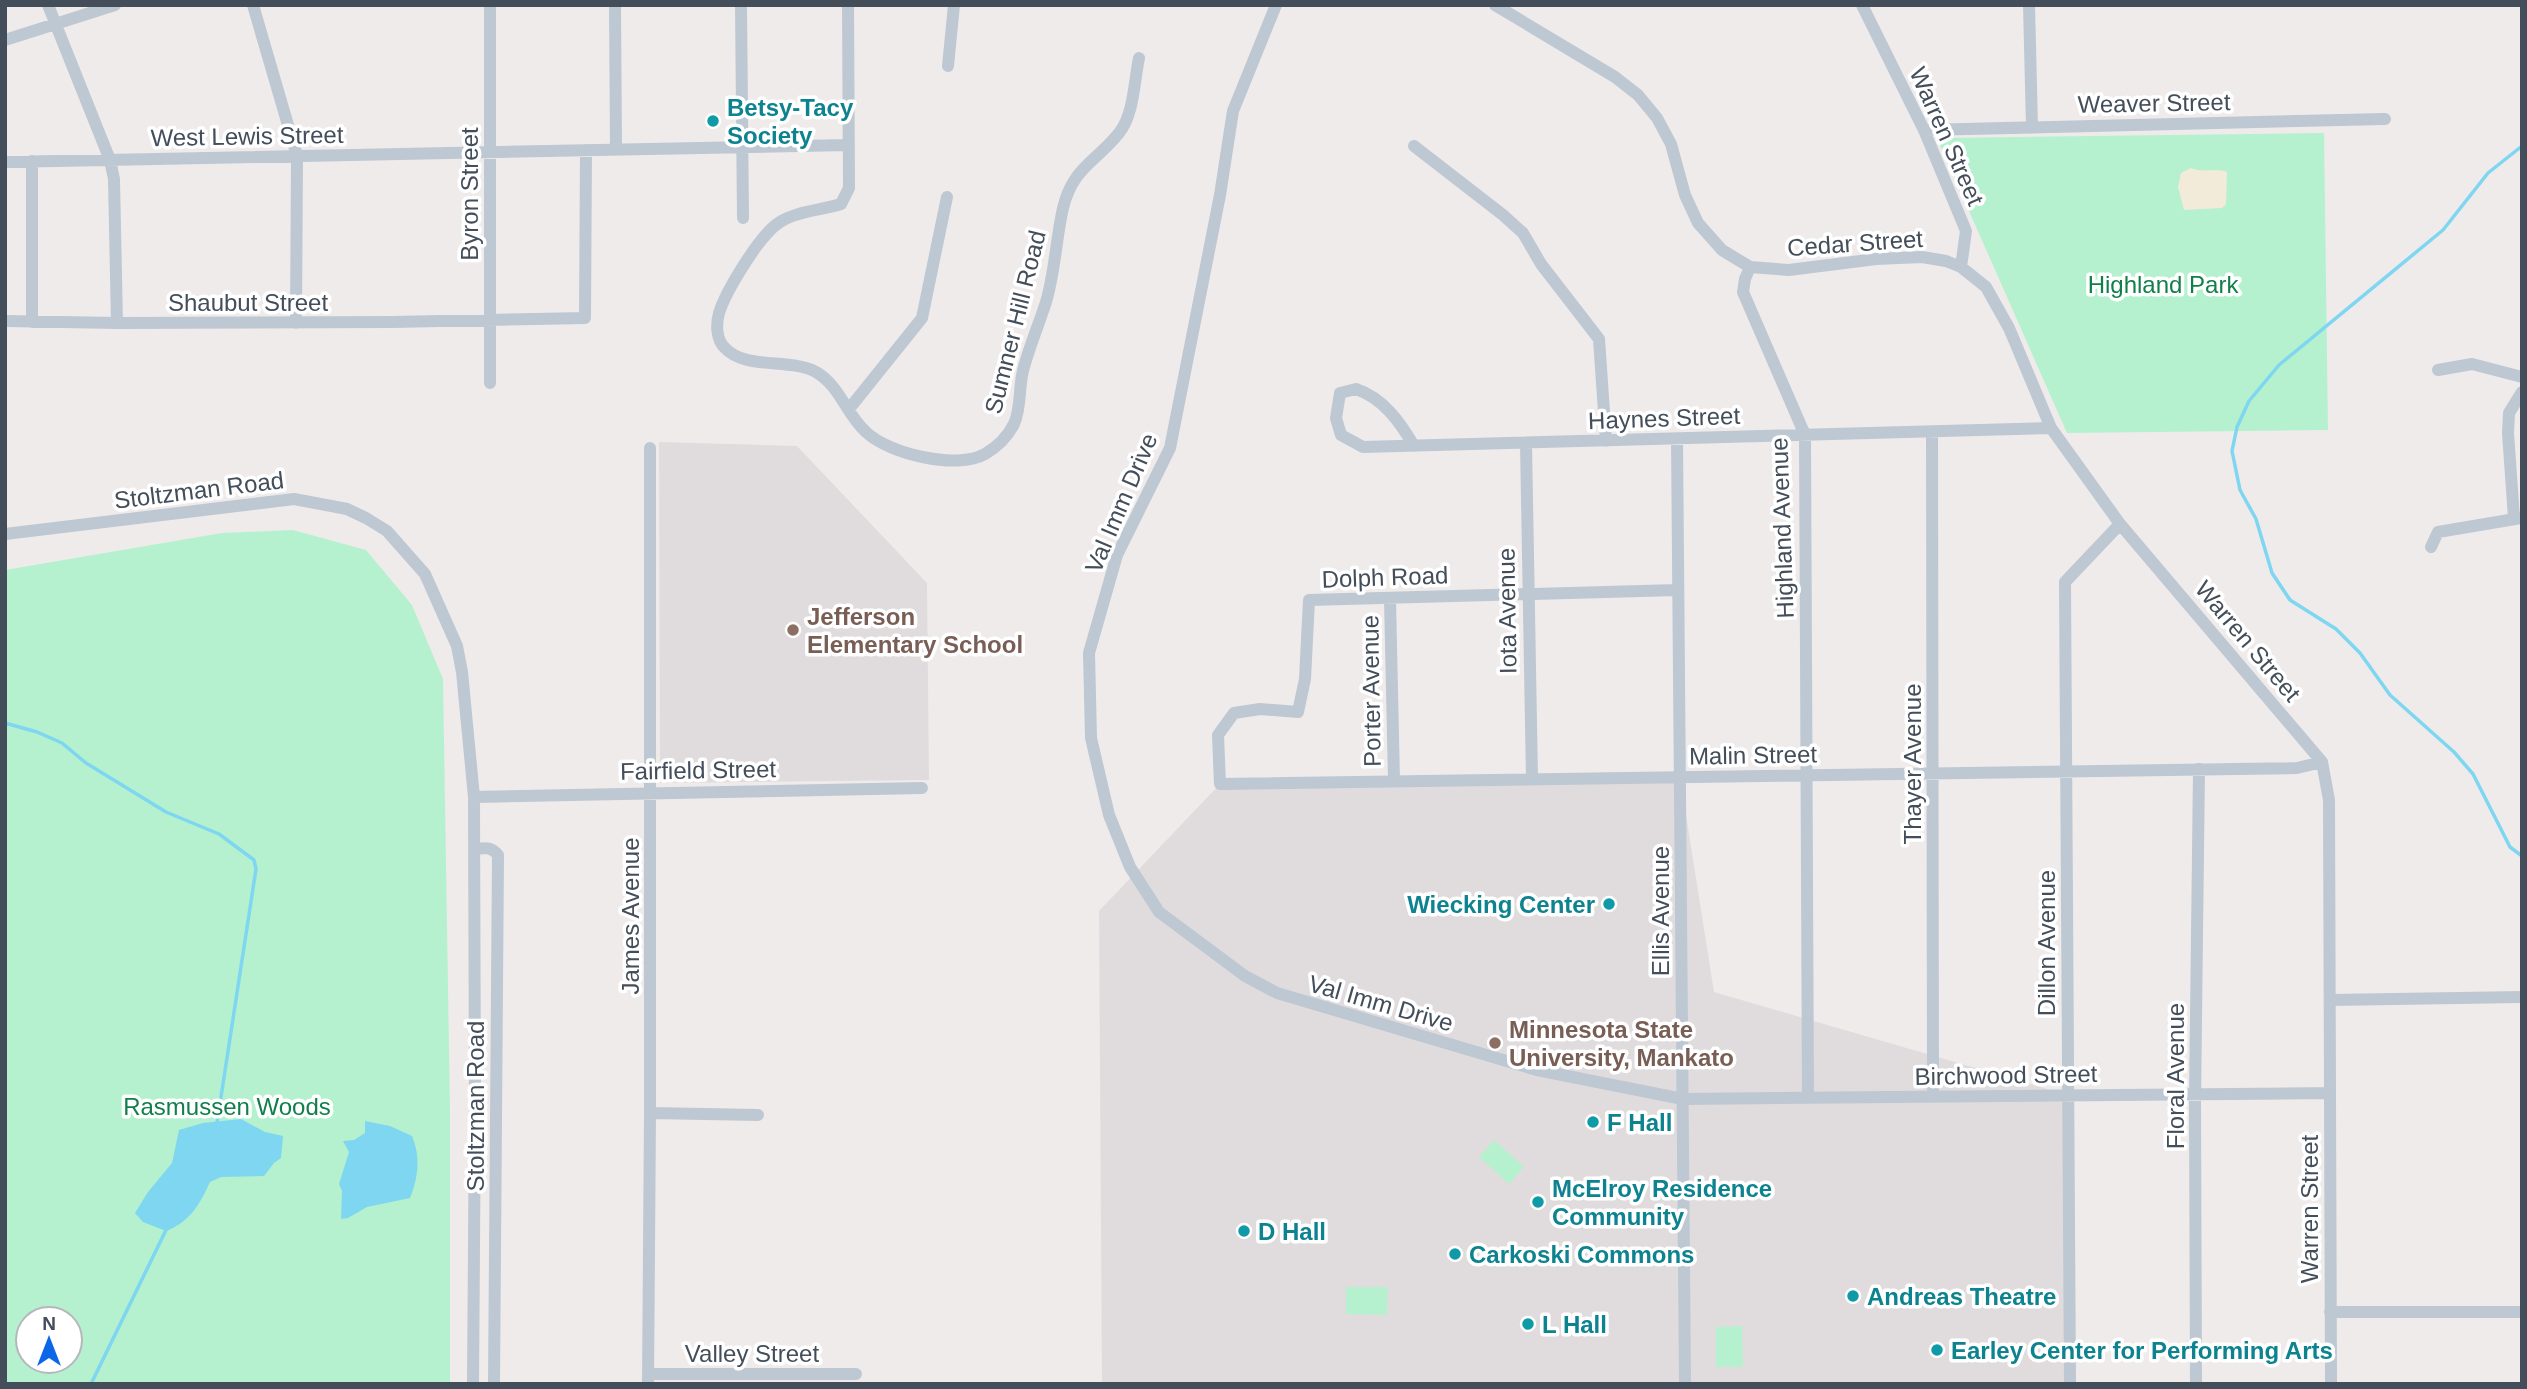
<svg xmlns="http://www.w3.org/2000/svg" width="2527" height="1389" font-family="Helvetica,sans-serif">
  <rect width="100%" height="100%" fill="#efebeb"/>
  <path fill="#e0dcdd" d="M659,442L797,446L927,583L929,780L660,783Z
    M1680,777L1714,992L2068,1095L2070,1384H1102L1099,911L1220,784Z"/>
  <path fill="#b5f1ce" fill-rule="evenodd" d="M2324,133L2328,430L2067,433L1939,143L1945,138Z
    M293,530L366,550L412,605L443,679L450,1110V1384H5V570L222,533ZM28,1319H70V1361H28Z
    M1494,1140L1524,1167L1509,1184L1479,1157Z
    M1346,1287H1388L1387,1315L1346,1314Z
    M1742,1326L1743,1367H1716V1327Z"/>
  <path fill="#f2ebda" d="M2191,168C2203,173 2215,168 2227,172L2226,204L2222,208L2184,210L2178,187L2181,173Z"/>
  <path fill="#7ed6f1" d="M241,1119L265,1132L283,1136L281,1158L274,1163L264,1176L221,1177L210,1182C200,1204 190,1222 166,1231L143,1222L135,1213L148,1192L172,1163L179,1130L203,1123Z
    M365,1121L390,1126L412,1136C421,1157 418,1178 410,1198L367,1207L348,1218L341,1219L342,1191L339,1184L349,1152L343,1141L354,1140L365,1133Z"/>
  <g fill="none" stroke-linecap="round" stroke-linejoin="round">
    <path stroke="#7ed6f1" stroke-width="3.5" d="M2522,146L2488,173L2443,230L2279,365L2249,401L2237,427L2232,451L2240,490L2256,519L2272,573L2290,600L2336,629L2360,653L2390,695L2454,752L2473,774L2510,847L2522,856
      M5,723L37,732L62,743L86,763L166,812L219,834L254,860L256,869L217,1123
      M91,1384L167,1228"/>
    <path stroke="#bdc8d3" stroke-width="12" d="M48,5L110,160L114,179L117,323
      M253,5L297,156L296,323
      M490,5V383
      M615,5L616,149
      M741,5L743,218
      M848,5L849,188L841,204C822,210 797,211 780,222C760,234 726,291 719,313C716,324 716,340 725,348C745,370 790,358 816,372C840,386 846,414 866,432C889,454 957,470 985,454C997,447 1008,436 1014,424C1022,407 1018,385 1024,367C1030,345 1039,324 1046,302C1055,272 1056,239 1063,208C1073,167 1096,162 1119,133C1134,114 1134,82 1139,58
      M1276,5L1233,111L1220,195L1170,448L1117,555L1089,653L1091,738L1109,815L1130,867L1159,912L1245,976L1277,993L1537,1070L1683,1099L2330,1093
      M1495,5L1615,77L1638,95L1657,118L1671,144L1685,195L1698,223L1722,250L1750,267L1789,270L1876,259L1922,257L1946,261L1961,267L1986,287L2009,328L2051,428L2120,524L2322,762L2329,800L2331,1384
      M1862,5L1924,130L1966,231L1961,267
      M2029,5L2032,127
      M5,40L115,5
      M948,66L954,5
      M1924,130L2385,119
      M1414,146L1503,215L1523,233L1541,264L1599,339L1606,441
      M5,162L849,145
      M1750,267L1745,279L1743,292L1805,435L1808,1098
      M5,321L117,323L393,322L585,318L586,150
      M32,322V161
      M2438,370L2472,364L2522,377
      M849,409L922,318L947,197
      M1932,432L1933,1097
      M1677,439L1685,1384
      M1526,443L1532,779
      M1414,446C1400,422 1383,398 1356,389L1340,393L1336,418L1341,435L1363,447L2051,428
      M2514,518L2508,433L2509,413L2522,392
      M5,534L294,499L347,509L366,518L387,531L425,574L457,646L462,672L474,797L475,1107L473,1384
      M2431,547L2438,532L2521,518
      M1678,590L1309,600L1305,679L1298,712L1260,709L1234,713L1218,735L1220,784L2297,768L2322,762
      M1390,599L1394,781
      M474,797L922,788
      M475,849C485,848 491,846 498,855L494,1384
      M2330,1000L2522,997
      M650,1113L758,1115
      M2330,1312H2522
      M648,1374H856
      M648,1384L650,1113V448
      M2070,1384L2065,582L2120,524
      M2196,1384L2195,1102L2199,769"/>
  </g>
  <g fill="#0f9aa8" stroke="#fff" stroke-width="2.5">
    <circle cx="713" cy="121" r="7"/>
    <circle cx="1609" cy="904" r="7"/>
    <circle cx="1593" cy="1122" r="7"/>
    <circle cx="1538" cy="1202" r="7"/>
    <circle cx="1244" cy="1231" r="7"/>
    <circle cx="1455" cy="1254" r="7"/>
    <circle cx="1853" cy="1296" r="7"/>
    <circle cx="1528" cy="1324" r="7"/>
    <circle cx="1937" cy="1350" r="7"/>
  </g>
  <g fill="#8d6e63" stroke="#fff" stroke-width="2.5">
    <circle cx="793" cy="630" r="7"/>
    <circle cx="1495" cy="1043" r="7"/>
  </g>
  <g text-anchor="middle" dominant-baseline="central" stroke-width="7" stroke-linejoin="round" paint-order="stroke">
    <g font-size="24" fill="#434e5a" stroke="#fff">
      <text transform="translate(2154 103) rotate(-1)">Weaver Street</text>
      <text transform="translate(247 136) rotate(-1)">West Lewis Street</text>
      <text transform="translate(1947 136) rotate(66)">Warren Street</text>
      <text transform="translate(469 194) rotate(-90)">Byron Street</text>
      <text transform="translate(1855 243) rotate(-4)">Cedar Street</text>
      <text x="248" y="302">Shaubut Street</text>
      <text transform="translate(1015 322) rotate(-76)">Sumner Hill Road</text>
      <text transform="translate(1664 418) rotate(-2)">Haynes Street</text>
      <text transform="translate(199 490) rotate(-7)">Stoltzman Road</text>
      <text transform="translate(1121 503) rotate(-67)">Val Imm Drive</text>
      <text transform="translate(1782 528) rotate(-92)">Highland Avenue</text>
      <text transform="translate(1385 577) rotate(-2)">Dolph Road</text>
      <text transform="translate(1507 611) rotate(-91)">Iota Avenue</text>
      <text transform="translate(2248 641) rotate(50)">Warren Street</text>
      <text transform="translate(1371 691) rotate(-91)">Porter Avenue</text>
      <text transform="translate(1753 755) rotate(-1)">Malin Street</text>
      <text transform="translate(1912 764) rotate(-90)">Thayer Avenue</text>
      <text transform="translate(698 770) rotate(-1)">Fairfield Street</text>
      <text transform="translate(1660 911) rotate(-90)">Ellis Avenue</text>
      <text transform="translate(630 916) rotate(-90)">James Avenue</text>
      <text transform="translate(2046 943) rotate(-90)">Dillon Avenue</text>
      <text transform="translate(1381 1003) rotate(16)">Val Imm Drive</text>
      <text transform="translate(2006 1075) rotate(-1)">Birchwood Street</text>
      <text transform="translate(2175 1076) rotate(-90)">Floral Avenue</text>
      <text transform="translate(475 1106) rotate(-90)">Stoltzman Road</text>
      <text transform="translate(2309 1209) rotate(-90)">Warren Street</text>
      <text x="752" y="1353">Valley Street</text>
    </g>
    <g font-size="24" font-weight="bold" fill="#0d838f" stroke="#fff" text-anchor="start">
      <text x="727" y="107">Betsy-Tacy<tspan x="727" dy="28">Society</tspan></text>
      <text x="1595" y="904" text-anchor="end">Wiecking Center</text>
      <text x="1607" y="1122">F Hall</text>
      <text x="1552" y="1188">McElroy Residence<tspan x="1552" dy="28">Community</tspan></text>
      <text x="1258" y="1231">D Hall</text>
      <text x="1469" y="1254">Carkoski Commons</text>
      <text x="1867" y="1296">Andreas Theatre</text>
      <text x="1542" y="1324">L Hall</text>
      <text x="1951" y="1350">Earley Center for Performing Arts</text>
    </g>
    <g font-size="24" fill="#107f4a" stroke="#fff">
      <text x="2163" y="284">Highland Park</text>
      <text x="227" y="1106">Rasmussen Woods</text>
    </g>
    <g font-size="24" font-weight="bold" fill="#785e54" stroke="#fff" text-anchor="start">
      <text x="807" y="616">Jefferson<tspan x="807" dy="28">Elementary School</tspan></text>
      <text x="1509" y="1029">Minnesota State<tspan x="1509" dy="28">University, Mankato</tspan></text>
    </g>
  </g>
  <rect width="2527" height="1389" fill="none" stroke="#434e5a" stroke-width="14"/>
  <g transform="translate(49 1340)"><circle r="33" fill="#ffffff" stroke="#b4b8bd" stroke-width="2"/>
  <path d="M0-5L12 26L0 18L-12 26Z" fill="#0c66e8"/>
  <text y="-10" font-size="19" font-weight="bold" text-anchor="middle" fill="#434e5a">N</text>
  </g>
</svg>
